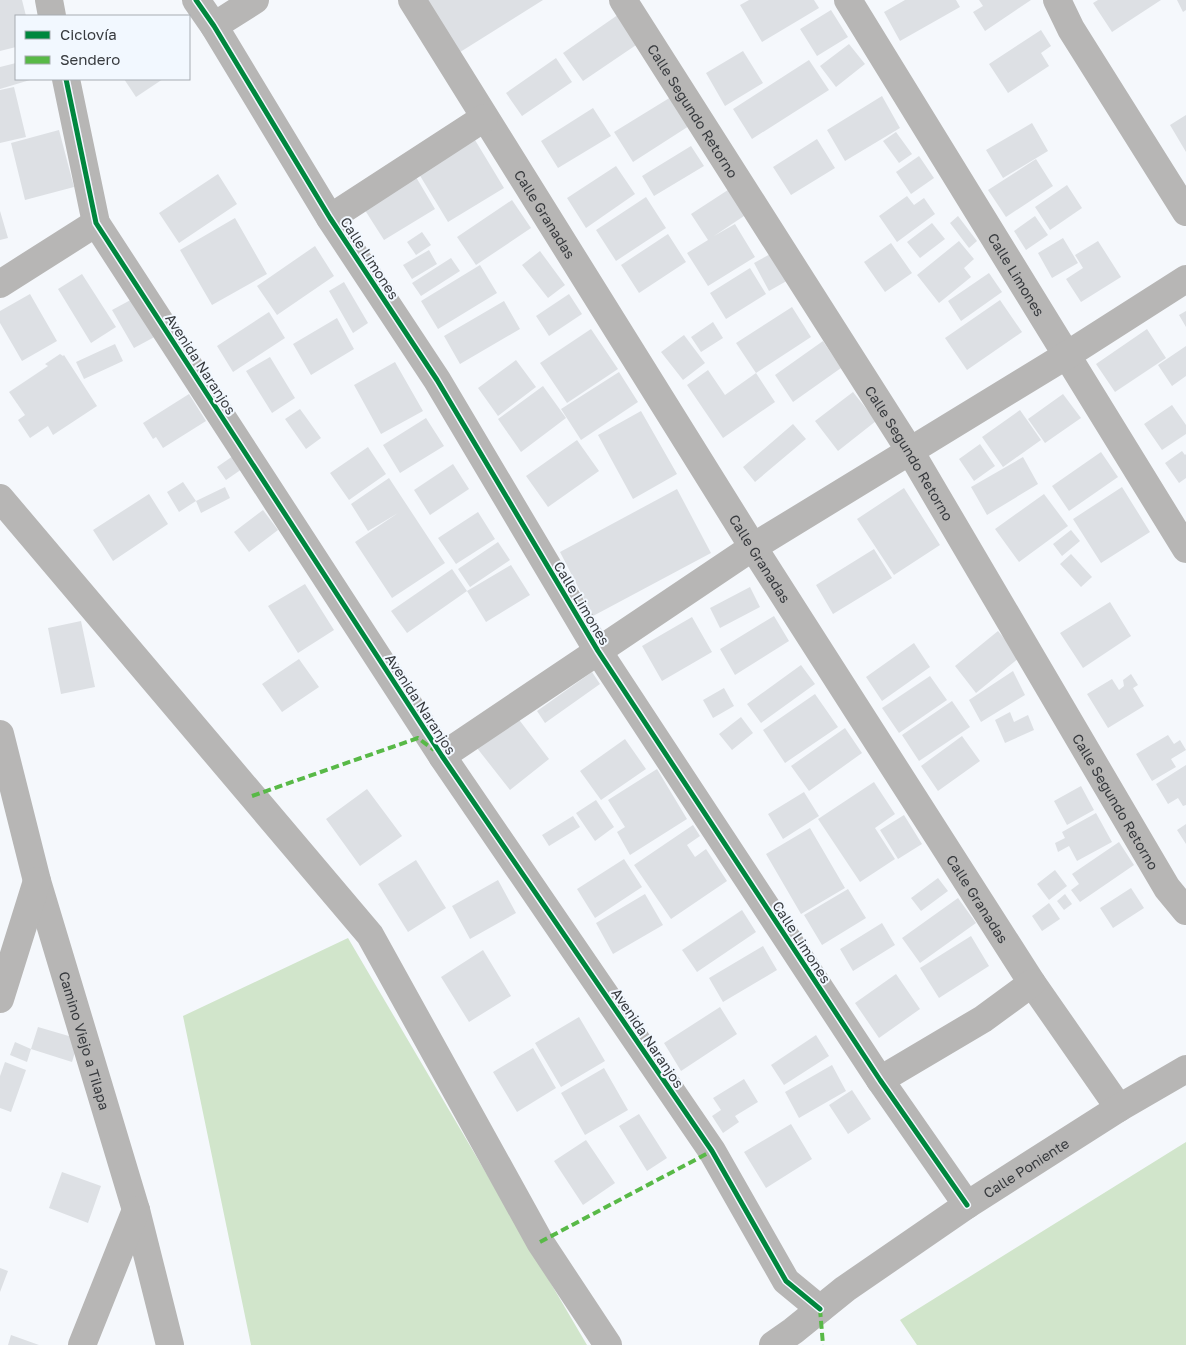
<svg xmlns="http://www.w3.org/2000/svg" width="1186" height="1345" font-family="'Golos Text',sans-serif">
  <rect width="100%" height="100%" fill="#f5f8fc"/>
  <path fill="#d1e5cb" d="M348,938L587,1345H251L183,1016Z
    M1186,1142V1345H917L900,1320Z"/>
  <path fill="#dde0e4" d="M0,0H22L26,16H16V47L0,51Z
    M424,0H543L457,54Z
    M749,0H814L819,8L762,42L740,5Z
    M905,0H956L960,7L900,41L884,12Z
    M979,0H1031L985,31L973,12L983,6Z
    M1098,0H1161L1112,32L1093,3Z
    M1177,0H1186V10L1183,12Z
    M831,10L848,37L817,56L800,29Z
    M622,12L642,41L583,81L563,53Z
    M1041,30L1051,46L1041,53L1049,66L1008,93L989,64Z
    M849,44L865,64L836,87L820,66Z
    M743,51L763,83L725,106L706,73Z
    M556,58L572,82L522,116L506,93Z
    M809,60L829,90L752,139L733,109Z
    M16,63V79H30V80L0,89V67Z
    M124,79H163L136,97Z
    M14,87L26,137L0,143V90Z
    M882,96L900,128L845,161L827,130Z
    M671,97L689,126L633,162L614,132Z
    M593,108L611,136L558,168L541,141Z
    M1186,115V152L1170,125Z
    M1032,123L1048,151L1003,178L986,150Z
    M59,130L74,187L25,200L11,143Z
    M896,132L912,154L899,163L883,141Z
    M817,139L835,168L791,195L773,167Z
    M475,140L504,188L448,222L419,174Z
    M691,146L704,166L654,196L642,176Z
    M919,156L934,178L911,194L896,172Z
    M1036,159L1053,186L1006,217L988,190Z
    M616,166L635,194L586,228L567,198Z
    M413,172L435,209L384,240L361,204Z
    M218,174L237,204L179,243L159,213Z
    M1067,185L1082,208L1050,230L1035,207Z
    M731,188L747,214L714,236L735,224L755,257L708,286L687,253L708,240L691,214Z
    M907,196L914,205L924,198L935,214L897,242L879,216Z
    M646,197L666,228L616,261L596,230Z
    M512,200L531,228L476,265L457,237Z
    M0,211L8,238L0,240Z
    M958,216L977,241L969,248L950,223Z
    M1035,216L1048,235L1026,250L1014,231Z
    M235,218L267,274L212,305L180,250Z
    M932,223L945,239L920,258L907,242Z
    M422,232L431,245L416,255L407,242Z
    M668,234L686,262L639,293L621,265Z
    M1063,238L1078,263L1052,278L1038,253Z
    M959,241L974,259L964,268L971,277L939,303L917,275Z
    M1098,241L1121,277L1081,302L1066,279L1083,268L1075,255Z
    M891,243L912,273L885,292L864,262Z
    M315,246L334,276L277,315L257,286Z
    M429,250L437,264L412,279L403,265Z
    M540,251L565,285L548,298L522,265Z
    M774,252L790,279L769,291L754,263Z
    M451,258L460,271L421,296L412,283Z
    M480,265L497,293L438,329L421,301Z
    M750,268L766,294L726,319L710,293Z
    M989,273L1002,292L961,321L948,301Z
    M82,274L116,327L91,343L58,289Z
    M344,282L368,323L353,333L329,291Z
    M30,294L57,341L22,361L0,323V311Z
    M569,294L582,314L549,336L536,316Z
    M138,296L160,334L134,348L112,310Z
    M1000,300L1022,332L967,370L945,338Z
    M504,301L520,329L460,364L444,336Z
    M792,307L811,337L756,373L736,343Z
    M1186,311V327L1179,315Z
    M269,312L285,338L233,372L217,346Z
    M337,318L354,349L311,375L293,344Z
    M713,322L723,338L701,352L691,337Z
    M591,329L618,369L567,403L540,363Z
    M1147,329L1166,358L1115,392L1096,364Z
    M684,335L705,363L683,380L661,352Z
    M823,341L841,368L793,402L775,375Z
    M115,344L123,361L84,379L76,362Z
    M1186,346V376L1172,386L1158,365Z
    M60,354L63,356L64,355L97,406L53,435L48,426L30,438L18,420L25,415L9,392L48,366L45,364Z
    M270,357L295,398L272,413L246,371Z
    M516,360L536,387L498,416L478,388Z
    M395,362L423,411L381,434L354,385Z
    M708,370L725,395L756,373L775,402L723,438L687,385Z
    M619,372L638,402L581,440L561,409Z
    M543,386L566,418L521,452L498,419Z
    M853,392L876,421L838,451L815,421Z
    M189,394L206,421L163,448L156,437L153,439L143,423Z
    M1063,394L1081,418L1045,443L1028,419Z
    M1172,405L1186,425V434L1162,450L1144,424Z
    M300,409L321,438L306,449L285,419Z
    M1020,410L1041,440L1003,467L982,437Z
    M641,411L677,474L633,499L598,435Z
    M426,418L444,446L400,473L383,445Z
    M793,424L806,439L755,482L743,467Z
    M577,440L599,471L548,507L526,476Z
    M980,444L995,466L974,481L959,459Z
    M368,447L386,474L349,500L330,473Z
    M1182,451L1185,455L1186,454V478L1179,483L1165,463Z
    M1101,452L1118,477L1069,511L1052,486Z
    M233,456L242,469L226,480L217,467Z
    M1023,457L1038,484L987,515L971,487Z
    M453,464L469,489L430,515L414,490Z
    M389,478L445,563L392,598L355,542L398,513L368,531L351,504Z
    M183,482L196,501L179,512L167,492Z
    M225,487L230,498L201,513L196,501Z
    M1122,487L1150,532L1101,563L1073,519Z
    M904,488L940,545L894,575L857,519Z
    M677,489L711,553L593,616L560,552Z
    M149,494L168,524L113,561L93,530Z
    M1044,494L1068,526L1019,562L995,529Z
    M263,510L278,530L249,552L234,532Z
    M478,512L495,539L456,564L438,538Z
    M1071,530L1080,541L1062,556L1053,544Z
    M498,542L510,560L470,587L458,569Z
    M874,549L892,578L833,614L816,585Z
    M1071,554L1092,577L1081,587L1060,564Z
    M511,565L530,595L486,622L467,591Z
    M452,569L467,591L407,633L391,611Z
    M305,584L334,630L298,653L268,606Z
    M750,587L760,607L720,628L710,608Z
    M1110,602L1131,636L1083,668L1060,633Z
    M774,616L789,641L735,675L720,649Z
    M692,617L712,652L662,681L642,646Z
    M81,621L95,687L61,694L48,628Z
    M998,631L1020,657L976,693L955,666Z
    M914,643L930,667L882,701L866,677Z
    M299,659L319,687L282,712L262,684Z
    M801,665L815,684L761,723L747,704Z
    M1013,671L1025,695L981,722L969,700Z
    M592,672L600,684L545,723L537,711Z
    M1131,674L1138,685L1133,688L1144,706L1108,728L1087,694L1112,679L1119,690L1124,686L1123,680Z
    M930,676L947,700L899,733L882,708Z
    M724,688L734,706L713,718L703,700Z
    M815,694L838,727L785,763L763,730Z
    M952,701L970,727L919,761L902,735Z
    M1010,712L1014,722L1028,715L1034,730L1005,743L995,720Z
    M517,717L549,759L510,790L477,748Z
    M741,717L753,733L732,750L719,734Z
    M845,728L862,753L809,791L791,766Z
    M1168,735L1174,744L1180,740L1186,750L1171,759L1176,767L1152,781L1136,754Z
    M962,736L980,761L938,791L921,766Z
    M625,739L646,769L601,800L580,771Z
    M1186,765V805L1183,806L1178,798L1168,804L1156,784Z
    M657,769L687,819L630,855L617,832L625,827L608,800Z
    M874,782L895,814L875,828L895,859L860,882L818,819Z
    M1081,786L1094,810L1067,825L1054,801Z
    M367,789L402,836L360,866L326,819Z
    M804,792L819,816L783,839L768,814Z
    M596,800L614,827L595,841L576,813Z
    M1096,813L1112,842L1077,861L1069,846L1058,852L1055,843L1065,838L1062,832Z
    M904,815L922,844L898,859L880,830Z
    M573,816L580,827L549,846L542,835Z
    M1186,824V844L1177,830Z
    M693,825L700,836L687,845L695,857L706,849L727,881L671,919L634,865Z
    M810,828L845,888L801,914L766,854Z
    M1119,842L1134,865L1080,902L1071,890L1079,884L1072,874Z
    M624,859L642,887L595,918L577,889Z
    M416,860L446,908L408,932L378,884Z
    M1055,870L1067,886L1049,900L1037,884Z
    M938,878L948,891L921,911L911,898Z
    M498,880L516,913L470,939L452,906Z
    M1131,888L1144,908L1113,928L1100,908Z
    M848,889L866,918L822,945L804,915Z
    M645,894L663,925L613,954L596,923Z
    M1065,894L1072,904L1064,910L1057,901Z
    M958,898L976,923L920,963L902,938Z
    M1049,903L1060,919L1042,931L1032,916Z
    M742,910L756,932L697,972L682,950Z
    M882,923L895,945L853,971L840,949Z
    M971,936L989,966L939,998L920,968Z
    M763,946L777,970L723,1002L709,978Z
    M483,950L511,996L469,1022L441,977Z
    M896,974L920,1009L879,1038L855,1003Z
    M720,1007L737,1034L681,1071L664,1043Z
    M579,1017L605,1061L561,1087L535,1043Z
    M38,1027L79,1039L72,1062L31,1049Z
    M816,1035L829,1056L784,1085L771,1065Z
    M15,1042L31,1049L27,1062L10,1055Z
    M533,1048L556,1088L517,1112L493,1072Z
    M5,1062L26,1070L11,1112L0,1108V1076Z
    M832,1065L846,1091L799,1118L785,1092Z
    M604,1068L628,1110L585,1135L561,1093Z
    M744,1079L758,1102L735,1116L739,1122L723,1133L712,1116L721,1110L713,1098Z
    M852,1090L871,1119L848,1134L829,1105Z
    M639,1114L667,1158L647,1171L619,1126Z
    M791,1124L812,1159L766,1188L744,1152Z
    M586,1140L615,1183L583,1205L554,1161Z
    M62,1172L101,1186L88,1223L49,1208Z
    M0,1268L8,1271L0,1292Z
    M11,1335L39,1345H8Z"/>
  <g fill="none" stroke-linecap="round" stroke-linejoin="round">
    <g stroke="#b7b6b5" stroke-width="28">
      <path d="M49,0L52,16"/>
      <path d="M196,0L214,26L330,218L437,380L598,651L880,1080L967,1205"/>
      <path id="s1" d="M412,0L753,547L1032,983L1119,1108"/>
      <path id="s2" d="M623,0L910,451L1167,888L1186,911"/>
      <path id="s3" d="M848,0L1186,549"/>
      <path d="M1057,0L1071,29L1186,212"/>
      <path d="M214,26L255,0"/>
      <path d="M66,79L96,223L442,756L712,1151L786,1281L820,1309"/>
      <path d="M330,218L484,118"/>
      <path d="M0,284L96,223"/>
      <path d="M0,498L370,935L540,1242L608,1345"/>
      <path id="s4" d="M0,734L37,881L136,1210L170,1345"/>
      <path d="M442,756L753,547L1067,355L1186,279"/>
      <path d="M0,999L37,881"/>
      <path d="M880,1080L983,1019L1032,983"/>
      <path d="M82,1345L136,1210"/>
      <path id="s5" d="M773,1345L793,1331L845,1289L967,1205L1119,1108L1186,1069"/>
    </g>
    <path stroke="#58b947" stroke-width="4" stroke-dasharray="8 4" stroke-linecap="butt" d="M252,796L418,738L434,750
      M540,1242L712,1151
      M820,1309L823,1345"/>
    <defs>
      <path id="cycleway" d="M196,0L214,26L330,218L437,380L598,651L880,1080L967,1205
        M66,79L96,223L442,756L712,1151L786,1281L820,1309"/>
    </defs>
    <use href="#cycleway" stroke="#f2f8ff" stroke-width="8"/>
    <use href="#cycleway" stroke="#00873e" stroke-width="5"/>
  </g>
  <g text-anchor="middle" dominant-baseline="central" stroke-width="4" stroke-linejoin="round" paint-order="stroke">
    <g font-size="14" fill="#373a3e" stroke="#f2f8ff">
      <text stroke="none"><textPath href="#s2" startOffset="131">Calle Segundo Retorno</textPath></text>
      <text stroke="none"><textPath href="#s1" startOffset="252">Calle Granadas</textPath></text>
      <text transform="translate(370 258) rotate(57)">Calle Limones</text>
      <text stroke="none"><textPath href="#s3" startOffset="322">Calle Limones</textPath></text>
      <text transform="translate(201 364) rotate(57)">Avenida Naranjos</text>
      <text stroke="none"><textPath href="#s2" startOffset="536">Calle Segundo Retorno</textPath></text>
      <text stroke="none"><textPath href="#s1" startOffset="658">Calle Granadas</textPath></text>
      <text transform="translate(582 603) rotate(59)">Calle Limones</text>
      <text transform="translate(421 704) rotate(57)">Avenida Naranjos</text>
      <text stroke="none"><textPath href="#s2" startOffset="941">Calle Segundo Retorno</textPath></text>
      <text stroke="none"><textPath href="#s1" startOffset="1062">Calle Granadas</textPath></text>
      <text transform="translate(802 942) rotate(57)">Calle Limones</text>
      <text transform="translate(648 1038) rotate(56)">Avenida Naranjos</text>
      <text stroke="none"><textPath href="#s4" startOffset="318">Camino Viejo a Tilapa</textPath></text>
      <text stroke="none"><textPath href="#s5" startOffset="309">Calle Poniente</textPath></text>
    </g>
  </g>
  <rect x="15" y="15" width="175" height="65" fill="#f2f8ff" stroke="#a7acb2"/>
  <rect x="25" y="31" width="25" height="8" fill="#00873e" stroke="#a7acb2"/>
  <text x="60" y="40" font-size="15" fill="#373a3e">Ciclovía</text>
  <rect x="25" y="56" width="25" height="8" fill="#58b947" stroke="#a7acb2"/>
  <text x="60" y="65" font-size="15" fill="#373a3e">Sendero</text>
</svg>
